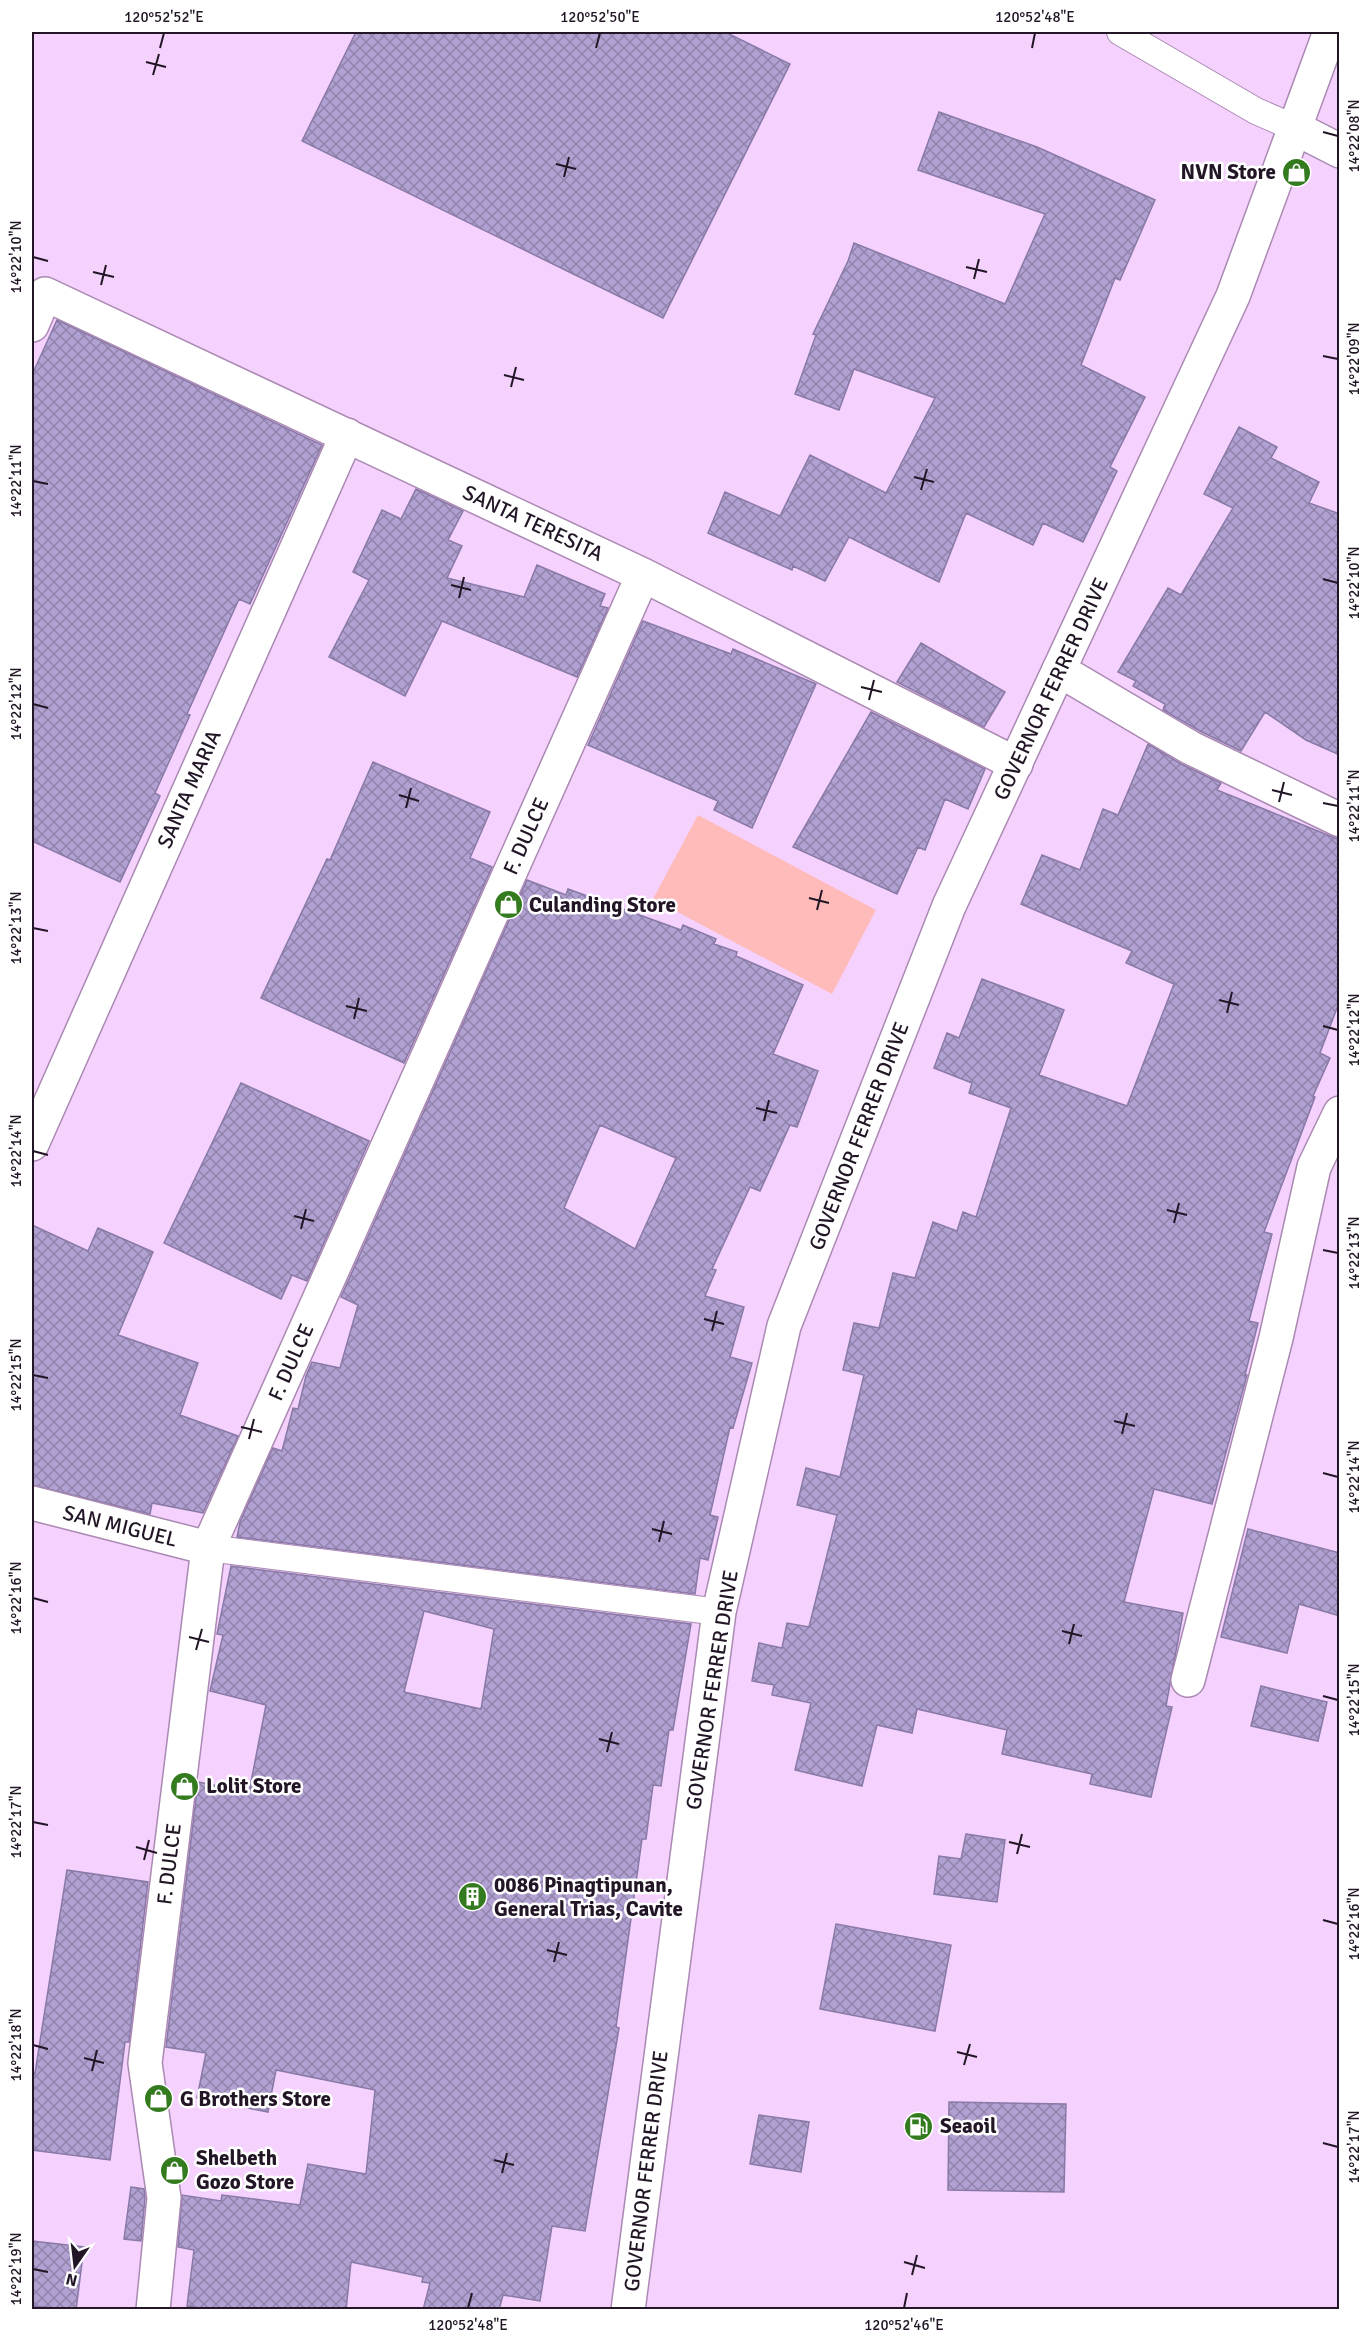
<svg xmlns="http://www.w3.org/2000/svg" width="1371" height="2341" font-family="Signika,sans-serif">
  <defs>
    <pattern id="building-cross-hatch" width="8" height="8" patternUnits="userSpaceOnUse" patternTransform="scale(1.5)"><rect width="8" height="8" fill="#b1a1d2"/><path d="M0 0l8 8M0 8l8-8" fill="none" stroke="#9082aa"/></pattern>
  </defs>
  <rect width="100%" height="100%" fill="#f5d1fd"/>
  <path fill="#febbba" d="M698,815L876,910L832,994L653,899Z"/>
  <path fill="url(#building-cross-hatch)" stroke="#8879a7" stroke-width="1.5" fill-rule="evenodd" d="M356,32H725L790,64L663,318L302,141Z
    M939,112L1037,147L1155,200L1120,280L1115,278L1081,365L1145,397L1110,467L1117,471L1083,542L1043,523L1033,545L966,513L939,582L849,537L825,581L793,566L792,570L708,533L725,492L780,516L810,455L886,493L935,398L854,369L839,410L795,394L816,335L813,334L848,261L854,243L1005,304L1045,214L918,170Z
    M57,320L322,445L250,604L239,599L187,714L190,715L155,793L160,796L120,882L32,841V375Z
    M1239,427L1277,447L1271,458L1319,482L1309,503L1340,514V755L1306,740L1265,712L1241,751L1200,731L1163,710L1165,704L1133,686L1136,681L1118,672L1168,588L1181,595L1233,508L1204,494Z
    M416,489L463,511L448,540L462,546L447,578L524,597L537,565L605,594L600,606L608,608L577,677L442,621L405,696L329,657L369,580L353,572L382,510L401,519Z
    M643,621L731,654L733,649L816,684L752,828L714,810L718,801L588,745Z
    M921,643L1005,692L984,727L897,682Z
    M871,712L985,769L968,809L945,799L925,850L918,847L897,894L793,847Z
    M1148,744L1181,764L1221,783L1217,790L1340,840V1000L1320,1053L1330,1058L1313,1096L1315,1097L1264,1232L1272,1234L1249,1321L1258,1323L1245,1375H1247L1212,1504L1154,1489L1124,1602L1183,1613L1166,1706L1172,1707L1151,1797L1090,1784L1092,1774L1002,1754L1007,1730L917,1709L912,1733L877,1725L862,1786L795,1770L811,1703L772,1695L774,1685L752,1681L759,1643L782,1648L787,1623L809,1627L837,1515L797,1505L806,1468L840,1477L864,1375L843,1370L854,1323L879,1328L893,1273L915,1278L933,1222L957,1231L963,1212L976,1217L1011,1108L969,1093L972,1083L934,1068L947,1033L959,1038L982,979L1064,1010L1039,1075L1127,1106L1174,984L1126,963L1132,951L1021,904L1042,855L1080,870L1103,809L1118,815Z
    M373,762L490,812L470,858L492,867L404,1063L261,998L327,859L330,860Z
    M527,880L566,895L568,889L681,930L683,925L716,939L714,944L737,952L736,956L803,985L773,1054L818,1071L797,1127L790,1125L760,1191L750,1187L712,1269L716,1270L705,1296L744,1307L730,1357L752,1363L733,1428L730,1427L710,1515L718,1517L708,1560L700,1558L695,1594L237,1537L240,1522L273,1448L282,1451L293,1408L298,1409L306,1376L312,1362L340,1368L358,1305L341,1297ZM600,1125L676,1158L635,1249L564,1208Z
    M241,1083L369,1141L307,1281L292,1275L281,1299L164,1243Z
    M32,1225L88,1251L98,1228L153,1252L118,1335L198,1363L180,1415L238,1436L203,1513L152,1503L150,1514L32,1485Z
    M1248,1529L1340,1553V1616L1299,1604L1287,1653L1221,1637Z
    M231,1566L691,1624L673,1730H669L661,1786L653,1785L646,1839H642L616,2027L619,2028L585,2231L552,2226L540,2301L503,2295L499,2310H423L430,2283L422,2282L423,2277L351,2262L346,2310H213L187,2306L194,2250L178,2247L182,2195L221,2201L222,2195L300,2205L308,2164L366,2174L375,2090L276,2070L268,2112L197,2098L206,2053L166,2047L198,1782L249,1792L266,1705L210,1691L223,1635L217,1634ZM424,1611L494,1629L481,1709L404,1692Z
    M1261,1686L1327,1702L1318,1741L1251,1726Z
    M966,1834L1005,1840L997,1902L934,1894L939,1856L961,1859Z
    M67,1870L148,1882L129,2042H125L110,2160L32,2150V2072L35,2073Z
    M836,1924L951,1945L935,2031L820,2009Z
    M949,2102L1066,2104L1064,2192L948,2190Z
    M759,2115L809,2122L801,2172L750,2164Z
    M131,2187L144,2189L145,2198L141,2241L124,2239Z
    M32,2241L84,2247L76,2310L32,2306Z"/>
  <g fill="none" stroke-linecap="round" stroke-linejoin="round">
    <defs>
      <path id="lane" d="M1120,32L1256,111L1295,128
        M208,1548L719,1612"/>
      <path id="street" d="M1295,128L1340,151
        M32,325L45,294L643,575L1016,764
        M1059,670L1191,748L1340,820
        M32,1144L347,435
        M32,1503L208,1548
        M1188,1680L1276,1338L1314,1167L1340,1113
        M153,2310L164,2198L145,2063L208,1548L643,575"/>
      <path id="secondary" d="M628,2310L719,1612L784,1326L949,906L1233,296L1330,32"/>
    </defs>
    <use href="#lane" stroke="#aa89b3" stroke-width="28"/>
    <use href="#street" stroke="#aa89b3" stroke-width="36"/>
    <use href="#secondary" stroke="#aa89b3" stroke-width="36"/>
    <use href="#lane" stroke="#fff" stroke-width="26"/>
    <use href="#street" stroke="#fff" stroke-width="33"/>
    <use href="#secondary" stroke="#fff" stroke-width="33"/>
  </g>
  <path fill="none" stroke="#221626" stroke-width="2" d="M160,48L164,33M596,48L600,33M1032,48L1035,33M146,62L166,67M153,75L159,54M1323,132L1338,136M556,164L576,169M564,177L569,157M33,257L48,261M966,267L987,272M93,272L114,277M974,279L979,259M101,285L106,265M1323,356L1338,359M504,375L524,380M511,387L516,367M914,477L934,482M33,481L48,484M921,490L927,469M1323,579L1338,583M451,585L471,590M459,598L464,577M861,687L882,692M869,700L874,680M33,704L48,708M1272,790L1292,795M399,795L419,801M1279,802L1284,782M1323,803L1338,806M406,808L411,788M809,898L829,903M817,910L822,890M33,928L48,931M1219,1000L1239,1005M346,1006L367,1011M1227,1013L1232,992M354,1019L359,998M1323,1026L1338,1030M756,1108L777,1113M764,1121L769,1100M33,1151L48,1155M1167,1210L1187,1215M294,1216L314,1221M1174,1223L1179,1203M301,1229L306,1209M1323,1250L1338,1253M704,1319L724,1324M712,1331L717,1311M33,1375L48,1378M1114,1421L1135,1426M241,1427L262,1432M1122,1434L1127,1413M249,1439L254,1419M1323,1473L1338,1477M652,1529L672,1534M659,1542L664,1521M33,1598L48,1602M1062,1631L1082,1636M189,1637L209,1642M1069,1644L1074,1624M196,1650L202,1629M1323,1696L1338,1700M599,1739L619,1744M607,1752L612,1732M33,1822L48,1825M1009,1842L1030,1847M136,1847L157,1853M1017,1854L1022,1834M144,1860L149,1840M1323,1920L1338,1924M547,1950L567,1955M554,1962L559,1942M33,2045L48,2049M957,2052L977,2057M84,2058L104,2063M964,2065L970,2044M92,2071L97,2050M1323,2143L1338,2147M494,2160L514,2165M502,2173L507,2153M904,2262L925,2268M33,2269L48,2272M912,2275L917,2255M468,2308L472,2293M904,2308L907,2293"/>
  <defs>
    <symbol id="shop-disc" viewBox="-11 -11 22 22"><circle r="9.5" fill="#347b1f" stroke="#fff"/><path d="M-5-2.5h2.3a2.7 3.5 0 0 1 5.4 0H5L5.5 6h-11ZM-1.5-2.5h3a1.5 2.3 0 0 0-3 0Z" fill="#fff"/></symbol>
    <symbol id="building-disc" viewBox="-11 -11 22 22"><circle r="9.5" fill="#347b1f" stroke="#fff"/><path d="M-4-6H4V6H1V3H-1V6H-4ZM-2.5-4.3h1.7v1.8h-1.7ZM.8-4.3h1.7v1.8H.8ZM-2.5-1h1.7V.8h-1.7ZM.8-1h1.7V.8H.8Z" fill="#fff"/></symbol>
    <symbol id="fuel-disc" viewBox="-11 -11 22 22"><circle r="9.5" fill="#347b1f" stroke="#fff"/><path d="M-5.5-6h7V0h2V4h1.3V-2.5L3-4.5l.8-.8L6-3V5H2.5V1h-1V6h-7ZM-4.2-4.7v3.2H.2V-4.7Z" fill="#fff"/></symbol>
  </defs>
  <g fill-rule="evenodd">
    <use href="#shop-disc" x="1280" y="156" width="33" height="33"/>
    <use href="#shop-disc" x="492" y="888" width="33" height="33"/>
    <use href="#shop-disc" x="168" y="1770" width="33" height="33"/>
    <use href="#building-disc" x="456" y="1880" width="33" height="33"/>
    <use href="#shop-disc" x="142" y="2082" width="33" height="33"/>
    <use href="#fuel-disc" x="902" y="2110" width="33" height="33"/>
    <use href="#shop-disc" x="158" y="2154" width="33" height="33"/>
  </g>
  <g text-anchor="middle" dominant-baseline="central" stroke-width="5" stroke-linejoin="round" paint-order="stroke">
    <g font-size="21" font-weight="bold" fill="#221626" stroke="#fff" text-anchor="start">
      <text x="1276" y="172" text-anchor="end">NVN Store</text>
      <text x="529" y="905">Culanding Store</text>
      <text x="206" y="1786">Lolit Store</text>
      <text x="494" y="1885">0086 Pinagtipunan,<tspan x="494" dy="24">General Trias, Cavite</tspan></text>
      <text x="180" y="2099">G Brothers Store</text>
      <text x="940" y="2126">Seaoil</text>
      <text x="196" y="2158">Shelbeth<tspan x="196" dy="24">Gozo Store</tspan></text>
    </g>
    <g font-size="21" fill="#221626" stroke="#fff">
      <text transform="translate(533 523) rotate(25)">SANTA TERESITA</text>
      <text transform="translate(1051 689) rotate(-65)">GOVERNOR FERRER DRIVE</text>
      <text transform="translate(189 789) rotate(-66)">SANTA MARIA</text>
      <text transform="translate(526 836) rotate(-66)">F. DULCE</text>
      <text transform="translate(859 1136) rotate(-69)">GOVERNOR FERRER DRIVE</text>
      <text transform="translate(291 1362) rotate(-66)">F. DULCE</text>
      <text transform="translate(120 1526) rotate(14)">SAN MIGUEL</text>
      <text transform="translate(712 1690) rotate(-81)">GOVERNOR FERRER DRIVE</text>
      <text transform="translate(169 1864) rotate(-83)">F. DULCE</text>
      <text transform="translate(646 2171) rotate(-83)">GOVERNOR FERRER DRIVE</text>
    </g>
  </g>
  <rect width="1371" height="2341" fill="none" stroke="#ffffff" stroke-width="66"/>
  <g transform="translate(75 2266) rotate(194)" stroke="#ffffff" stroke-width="4.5" paint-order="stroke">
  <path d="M0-4.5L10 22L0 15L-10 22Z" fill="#221626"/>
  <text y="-9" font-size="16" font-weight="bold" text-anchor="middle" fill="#221626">N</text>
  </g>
  <rect x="33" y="33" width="1305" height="2275" fill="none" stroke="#221626" stroke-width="2"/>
  <g font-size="15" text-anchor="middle" fill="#221626">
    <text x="164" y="22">120°52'52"E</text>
    <text x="600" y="22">120°52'50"E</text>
    <text x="1035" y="22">120°52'48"E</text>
    <text transform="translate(1354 136) rotate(-90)" y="5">14°22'08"N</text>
    <text transform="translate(16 257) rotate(-90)" y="5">14°22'10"N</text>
    <text transform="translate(1354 359) rotate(-90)" y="5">14°22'09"N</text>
    <text transform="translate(16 481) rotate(-90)" y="5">14°22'11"N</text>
    <text transform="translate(1354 583) rotate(-90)" y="5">14°22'10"N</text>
    <text transform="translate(16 704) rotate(-90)" y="5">14°22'12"N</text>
    <text transform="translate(1354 806) rotate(-90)" y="5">14°22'11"N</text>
    <text transform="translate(16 928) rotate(-90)" y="5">14°22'13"N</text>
    <text transform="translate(1354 1030) rotate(-90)" y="5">14°22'12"N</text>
    <text transform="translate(16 1151) rotate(-90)" y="5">14°22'14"N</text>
    <text transform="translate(1354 1253) rotate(-90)" y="5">14°22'13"N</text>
    <text transform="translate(16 1375) rotate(-90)" y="5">14°22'15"N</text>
    <text transform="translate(1354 1477) rotate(-90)" y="5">14°22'14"N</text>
    <text transform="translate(16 1598) rotate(-90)" y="5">14°22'16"N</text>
    <text transform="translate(1354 1700) rotate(-90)" y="5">14°22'15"N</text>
    <text transform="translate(16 1822) rotate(-90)" y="5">14°22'17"N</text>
    <text transform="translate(1354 1924) rotate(-90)" y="5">14°22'16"N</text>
    <text transform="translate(16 2045) rotate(-90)" y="5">14°22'18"N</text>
    <text transform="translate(1354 2147) rotate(-90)" y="5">14°22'17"N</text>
    <text transform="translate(16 2269) rotate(-90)" y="5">14°22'19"N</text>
    <text x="468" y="2330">120°52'48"E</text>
    <text x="904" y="2330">120°52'46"E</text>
  </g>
</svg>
